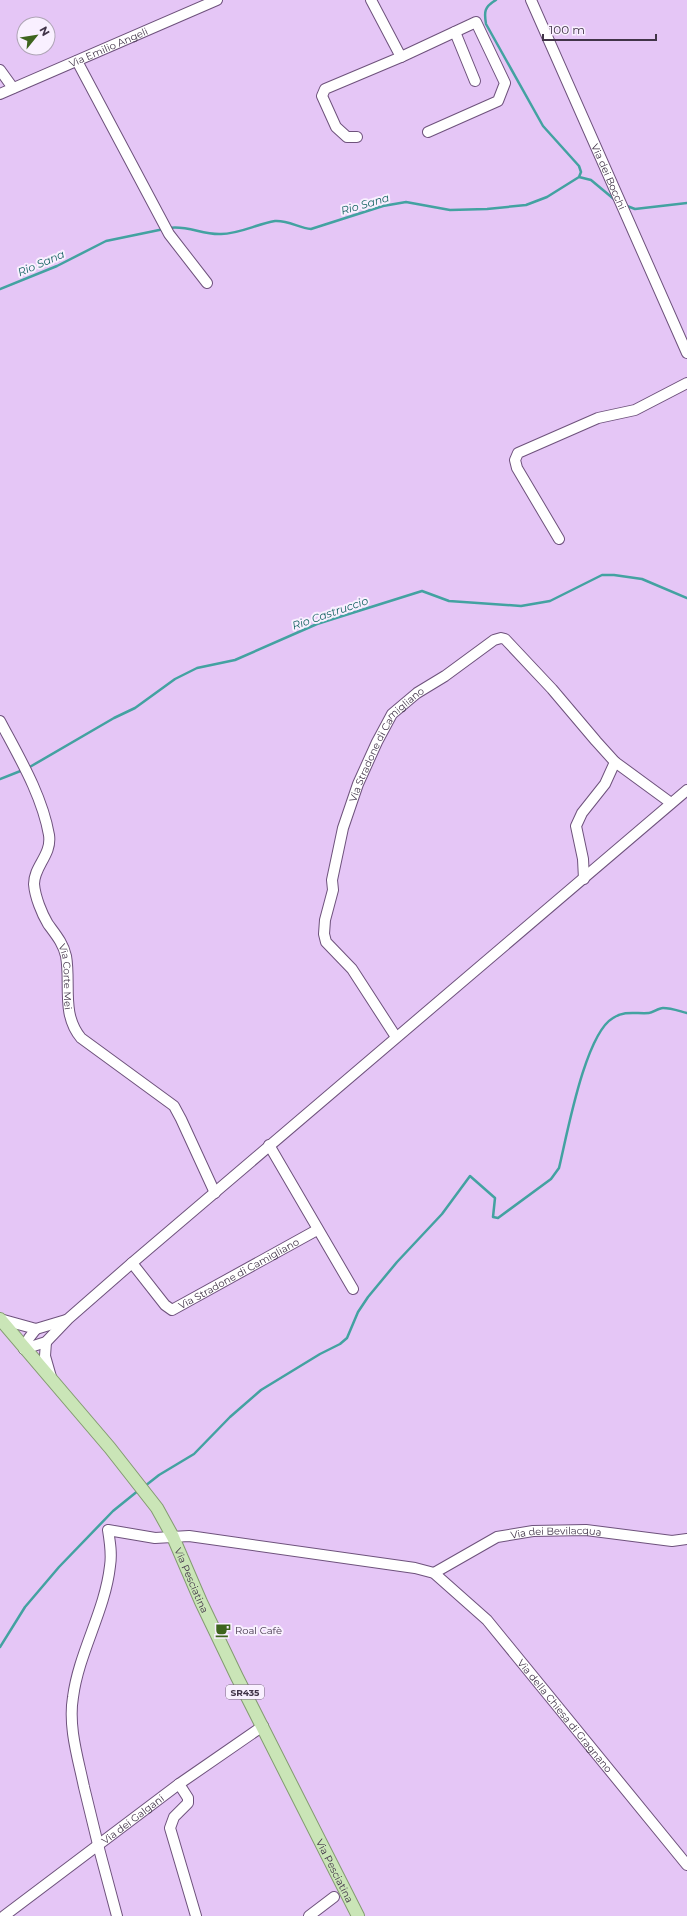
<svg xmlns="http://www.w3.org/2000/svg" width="687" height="1916" font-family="Montserrat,sans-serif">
  <rect width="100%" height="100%" fill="#e5c6f6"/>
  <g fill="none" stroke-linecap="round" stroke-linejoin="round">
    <path stroke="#43a2a1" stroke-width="2.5" d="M579,177L591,180L615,200
      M627,206L635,209L687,203
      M169,228C187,225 203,235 221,234C239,234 257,224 275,221C288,220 299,228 311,229L383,206L406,202L450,210L487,209L526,205L547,197L579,177L581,172L579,166L543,126L486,24C484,12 484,7 496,0
      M0,289L57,266L106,241L164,229
      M28,768L114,718L135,708L175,679L197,668L235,660L317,624L422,591L449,601L521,606L550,601L602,575H614L642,579L687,598
      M0,779L23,770
      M145,1486L159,1475L194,1454L230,1417L261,1390L320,1354L340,1344L347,1338L358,1312L368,1297L397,1262L442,1214L470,1176L495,1198L493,1217L498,1218L551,1179L559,1168C567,1135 585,1034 613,1018C625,1010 636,1014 649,1013C653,1013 658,1008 663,1008C671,1008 679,1011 687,1013
      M0,1647L25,1607L59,1567L113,1511L139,1490"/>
    <defs>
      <g id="minor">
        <path id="s1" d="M531,0L687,353"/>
        <path d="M455,32L475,81"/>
        <path d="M401,57L476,22L505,83L498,101L428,132"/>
        <path d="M77,61L169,234L207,283"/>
        <path d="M0,70L13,88"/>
        <path id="s2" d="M0,94L217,0"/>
        <path d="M357,137H347L336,127L322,96L325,89L401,57L371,0"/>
        <path d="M559,539L517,468L515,460L518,453L598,418L635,410L687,383"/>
        <path id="s3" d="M0,721C19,757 42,795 49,835C52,855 34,866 34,884C35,897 42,914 48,924C56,935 63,943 66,956C71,984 61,1014 81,1038L174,1106L181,1119L215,1193"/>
        <path d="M584,879L583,859L576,826L582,813L605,784L615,762"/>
        <path id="s4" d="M396,1037L352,969L326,942L324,934L325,920L333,890L332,880L343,828L358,784L377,742L392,714L417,693L445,676L494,640L501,638L505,639L552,689L596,741L615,762L671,803"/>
        <path d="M269,1145L353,1289"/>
        <path id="s5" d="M132,1263L165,1305L172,1310L317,1230"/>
        <path d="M0,1319L36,1329L66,1320"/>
        <path d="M46,1342L45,1356L51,1377"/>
        <path d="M24,1349L46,1342L68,1319L132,1263L687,790"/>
        <path d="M24,1349L29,1338L36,1329"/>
        <path id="s6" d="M434,1573L497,1537L533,1531L586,1530L672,1541L687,1539"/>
        <path d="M179,1784L188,1798V1803L174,1817L170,1828L196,1916"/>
        <path id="s7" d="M4,1916L179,1784L263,1726"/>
        <path id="s8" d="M117,1916C105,1873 94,1830 84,1787C78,1758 68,1727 73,1697C79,1652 105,1611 110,1566C112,1554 110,1542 108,1530L155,1538L189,1536L415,1568L434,1573L487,1620L687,1865"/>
        <path d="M309,1916L334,1897"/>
      </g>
      <g id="major">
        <path id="s9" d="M0,1319L110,1448L157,1508L173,1537L201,1602L237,1677L358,1916"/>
      </g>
    </defs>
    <use href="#minor" stroke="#6e527c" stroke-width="12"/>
    <use href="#major" stroke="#839b71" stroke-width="14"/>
    <use href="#minor" stroke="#fff" stroke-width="10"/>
    <use href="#major" stroke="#cae5b7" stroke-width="12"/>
  </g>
  <defs>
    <symbol id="cafe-bare" viewBox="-9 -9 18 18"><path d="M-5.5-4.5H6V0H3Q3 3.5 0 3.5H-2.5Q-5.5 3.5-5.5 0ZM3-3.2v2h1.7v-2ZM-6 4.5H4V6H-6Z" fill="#3e641e" stroke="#f9f0ff" stroke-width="2.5" paint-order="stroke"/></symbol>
  </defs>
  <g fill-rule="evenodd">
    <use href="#cafe-bare" x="212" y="1619" width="22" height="22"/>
  </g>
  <g text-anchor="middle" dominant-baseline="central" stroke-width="4" stroke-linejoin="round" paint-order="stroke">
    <rect fill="#f9f0ff" stroke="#786c7f" stroke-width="1" x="226" y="1685" width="38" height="14" rx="3"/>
    <g font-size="9" font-weight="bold" fill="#413448">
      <text x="245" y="1692">SR435</text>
    </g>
    <g font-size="10" fill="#413448" stroke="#f9f0ff">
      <text stroke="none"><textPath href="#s2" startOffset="118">Via Emilio Angeli</textPath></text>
      <text stroke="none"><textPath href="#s1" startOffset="193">Via dei Bocchi</textPath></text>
      <text stroke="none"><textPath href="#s4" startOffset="331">Via Stradone di Camigliano</textPath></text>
      <text stroke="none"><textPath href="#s3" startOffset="277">Via Corte Mei</textPath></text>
      <text stroke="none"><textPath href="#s5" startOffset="138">Via Stradone di Camigliano</textPath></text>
      <text stroke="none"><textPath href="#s6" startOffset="132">Via dei Bevilacqua</textPath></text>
      <text stroke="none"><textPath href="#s9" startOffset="326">Via Pesciatina</textPath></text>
      <text stroke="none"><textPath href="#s8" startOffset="921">Via della Chiesa di Gragnano</textPath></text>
      <text stroke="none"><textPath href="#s7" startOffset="161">Via dei Galgani</textPath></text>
      <text stroke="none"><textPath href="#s9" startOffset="650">Via Pesciatina</textPath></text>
    </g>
    <g font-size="10" fill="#413448" stroke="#f9f0ff" text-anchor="start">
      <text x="235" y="1630">Roal Cafè</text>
    </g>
    <g font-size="11" font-style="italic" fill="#156362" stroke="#f9f0ff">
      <text transform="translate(365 204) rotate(-16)">Rio Sana</text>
      <text transform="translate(41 263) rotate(-23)">Rio Sana</text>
      <text transform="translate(330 613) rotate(-19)">Rio Castruccio</text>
    </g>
  </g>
  <g transform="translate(36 36) rotate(60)"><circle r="19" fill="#f9f0ff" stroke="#afa5b6"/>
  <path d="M0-3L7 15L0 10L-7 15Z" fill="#3e641e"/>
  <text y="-6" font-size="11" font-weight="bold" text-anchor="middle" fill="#413448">N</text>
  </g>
  <path d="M543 34v6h113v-6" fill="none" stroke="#413448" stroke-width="2"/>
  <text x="549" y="34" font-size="12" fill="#413448" stroke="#f9f0ff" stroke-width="3" paint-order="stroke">100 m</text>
</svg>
